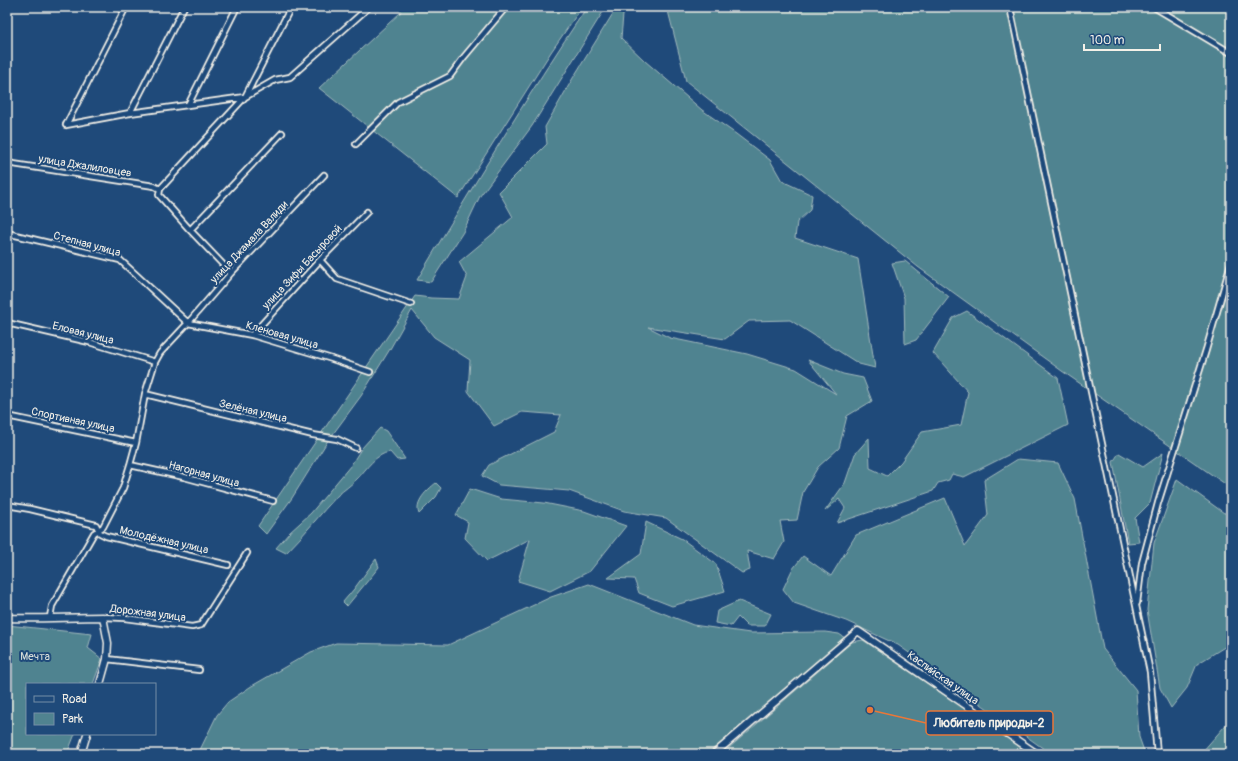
<svg xmlns="http://www.w3.org/2000/svg" width="1238" height="761" font-family="Pangolin,sans-serif">
  <rect width="100%" height="100%" fill="#1f4a7a"/>
  <filter id="ink" filterUnits="userSpaceOnUse"><feTurbulence type="fractalNoise" baseFrequency=".025" numOctaves="2"/><feDisplacementMap in="SourceGraphic" scale="8" xChannelSelector="R" yChannelSelector="G"/><feConvolveMatrix kernelMatrix="1 2 1 2 8 2 1 2 1" color-interpolation-filters="sRGB"/></filter>
  <g filter="url(#ink)">
    <path fill="#508390" stroke="#a2babc" d="M400,7H582L551,52L458,198L319,88L401,12Z
      M587,7H606L532,126L480,196L463,232L431,282L417,280C472,188 527,96 587,7Z
      M617,7H628L623,15L621,38L645,61L702,110L736,134L770,160L782,181L812,195L810,210L797,222L795,238L858,259L875,368L859,364L790,320L749,321L725,339L648,327L670,338L747,354L796,369L836,394L808,360L843,374L863,378L872,401L847,416L839,448L818,467L803,492L797,520L780,521L784,542L774,559L747,551L750,570L742,573L666,518L624,511L569,491L499,485L482,476L489,465L554,432L561,415L522,412L494,426L468,391L470,360L434,337L412,310L390,349L361,396L327,442L292,498L266,534L258,526L415,296L431,298L459,299L467,277L459,262L513,217L499,192L547,144L545,127L573,78Z
      M667,7H1231V488L1062,371L918,267L686,81Z
      M905,261L949,297L916,340L905,344L904,298L892,263Z
      M967,311L1058,378L1068,425L964,477L952,474L949,480L938,483L933,491L837,523L845,508L839,499L825,511L845,483L855,454L869,438L870,468L887,476L901,462L922,432L961,425L968,392L933,353L953,318Z
      M380,428L386,431L405,459L397,460L390,452C375,454 367,469 357,479C351,485 344,490 338,495C320,514 304,535 286,553L276,548L289,533L311,513L351,465L361,449Z
      M1119,453L1143,467L1163,453L1150,503L1135,518L1139,542L1128,543L1113,462Z
      M1018,459L1058,463L1075,499L1103,649L1136,690L1139,737L1145,754H1051L898,645L846,621L794,603L783,589L792,570L803,556L831,576L856,535L945,498L965,546L988,515L984,480Z
      M1177,479L1224,513L1231,512V643L1197,664L1187,688L1171,708L1160,688L1147,610L1154,543Z
      M436,483L441,488L436,497L419,514C414,502 427,490 436,483Z
      M470,489L501,499L544,503L584,511L626,526L590,571L550,591L518,581L530,539L487,561L465,538L468,522L456,515Z
      M646,522L682,539L716,564L725,591L672,606L639,593L634,579L608,578L641,554Z
      M376,559L379,567L347,606L343,602L354,589Z
      M589,584L693,625L750,633L825,632L839,634L845,638L708,754H198L217,715L228,702L250,687L311,652L336,643L448,645L551,597Z
      M739,601L771,614L765,626H747L738,617L731,626L715,623L717,611Z
      M7,625L92,634L88,648L102,659L93,684H27V734H75L67,754H7Z
      M863,640L1005,736L1030,754H722L852,642Z
      M1231,719V754H1202V752Z"/>
    <g fill="none" stroke-linecap="round" stroke-linejoin="round">
      <defs>
        <path id="street" d="M1010,7L1150,672L1157,754
          M1154,7L1231,53
          M245,97L275,80L290,77L369,7
          M245,97L291,7
          M188,105L237,7
          M130,113L184,7
          M66,125L130,113L245,97L160,189L159,195L190,230L231,273
          M66,125L126,7
          M356,144L398,102L450,76L464,57L506,7
          M7,163L154,186L160,189
          M190,230L282,133
          M7,233L120,260L188,323
          M320,260L337,279L411,304
          M7,323L89,342L155,362
          M188,323L252,335L332,359L370,372
          M252,335L320,260L367,212
          M145,394L313,435L337,439L356,448
          M7,416L136,443
          M130,465L184,477L273,501
          M7,505L30,509L96,525L100,533L106,536L228,565
          M1137,603L1142,563L1158,503L1206,350L1231,263
          M50,617L52,606L94,533L103,527L123,488L130,465L136,443L145,394L155,362L160,353L188,323L231,273L324,175
          M103,617L125,618L192,627L201,625L247,553
          M107,659L199,670"/>
        <path id="secondary" d="M7,618C39,619 71,617 103,617L108,643L107,659L100,684
          M81,754L87,734
          M714,754L858,631L1037,754"/>
      </defs>
      <use href="#street" stroke="#f4f1e8" stroke-width="8"/>
      <use href="#secondary" stroke="#f4f1e8" stroke-width="9"/>
      <use href="#street" stroke="#1f4a7a" stroke-width="4.5"/>
      <use href="#secondary" stroke="#1f4a7a" stroke-width="6"/>
    </g>
  </g>
  <g text-anchor="middle" dominant-baseline="central" stroke-width="4" stroke-linejoin="round" paint-order="stroke">
    <g font-size="11" fill="#f4f1e8" stroke="#1f4a7a">
      <text transform="translate(85 166) rotate(9)">улица Джалиловцев</text>
      <text transform="translate(249 242) rotate(-47)">улица Джамала Валиди</text>
      <text transform="translate(87 244) rotate(15)">Степная улица</text>
      <text transform="translate(302 267) rotate(-47)">улица Зифы Басыровой</text>
      <text transform="translate(83 333) rotate(14)">Еловая улица</text>
      <text transform="translate(282 335) rotate(16)">Кленовая улица</text>
      <text transform="translate(253 411) rotate(13)">Зелёная улица</text>
      <text transform="translate(73 420) rotate(12)">Спортивная улица</text>
      <text transform="translate(204 474) rotate(15)">Нагорная улица</text>
      <text transform="translate(164 540) rotate(13)">Молодёжная улица</text>
      <text transform="translate(148 613) rotate(7)">Дорожная улица</text>
      <text transform="translate(943 678) rotate(35)">Каспийская улица</text>
    </g>
    <g font-size="11" fill="#dbe0db" stroke="#1f4a7a">
      <text x="35" y="656">Мечта</text>
    </g>
  </g>
  <path fill="none" stroke="#ea7738" stroke-width="1.5" d="M870 710L926 723"/>
  <circle fill="#ea7738" stroke="#1f4a7a" stroke-width="1.5" cx="870" cy="710" r="4"/>
  <rect fill="#1f4a7a" stroke="#ea7738" stroke-width="1.5" x="926" y="711" width="127" height="24" rx="4"/>
  <g font-size="12" text-anchor="middle" font-weight="bold" fill="#f4f1e8">
    <text x="989" y="727">Любитель природы-2</text>
  </g>
  <rect width="1238" height="761" fill="none" stroke="#1f4a7a" stroke-width="24"/>
  <rect x="12" y="12" width="1214" height="737" fill="none" stroke="#f4f1e8" stroke-width="1.5" filter="url(#ink)"/>
  <rect x="26" y="683" width="130" height="52" fill="#1f4a7a" stroke="#748da6"/>
  <rect x="34" y="696" width="20" height="6" fill="#1f4a7a" stroke="#748da6"/>
  <text x="62" y="703" font-size="12" fill="#f4f1e8">Road</text>
  <rect x="34" y="713" width="20" height="12" fill="#508390" stroke="#748da6"/>
  <text x="62" y="723" font-size="12" fill="#f4f1e8">Park</text>
  <path d="M1084 44v6h76v-6" fill="none" stroke="#f4f1e8" stroke-width="2"/>
  <text x="1090" y="44" font-size="12" fill="#f4f1e8" stroke="#1f4a7a" stroke-width="3" paint-order="stroke">100 m</text>
</svg>
